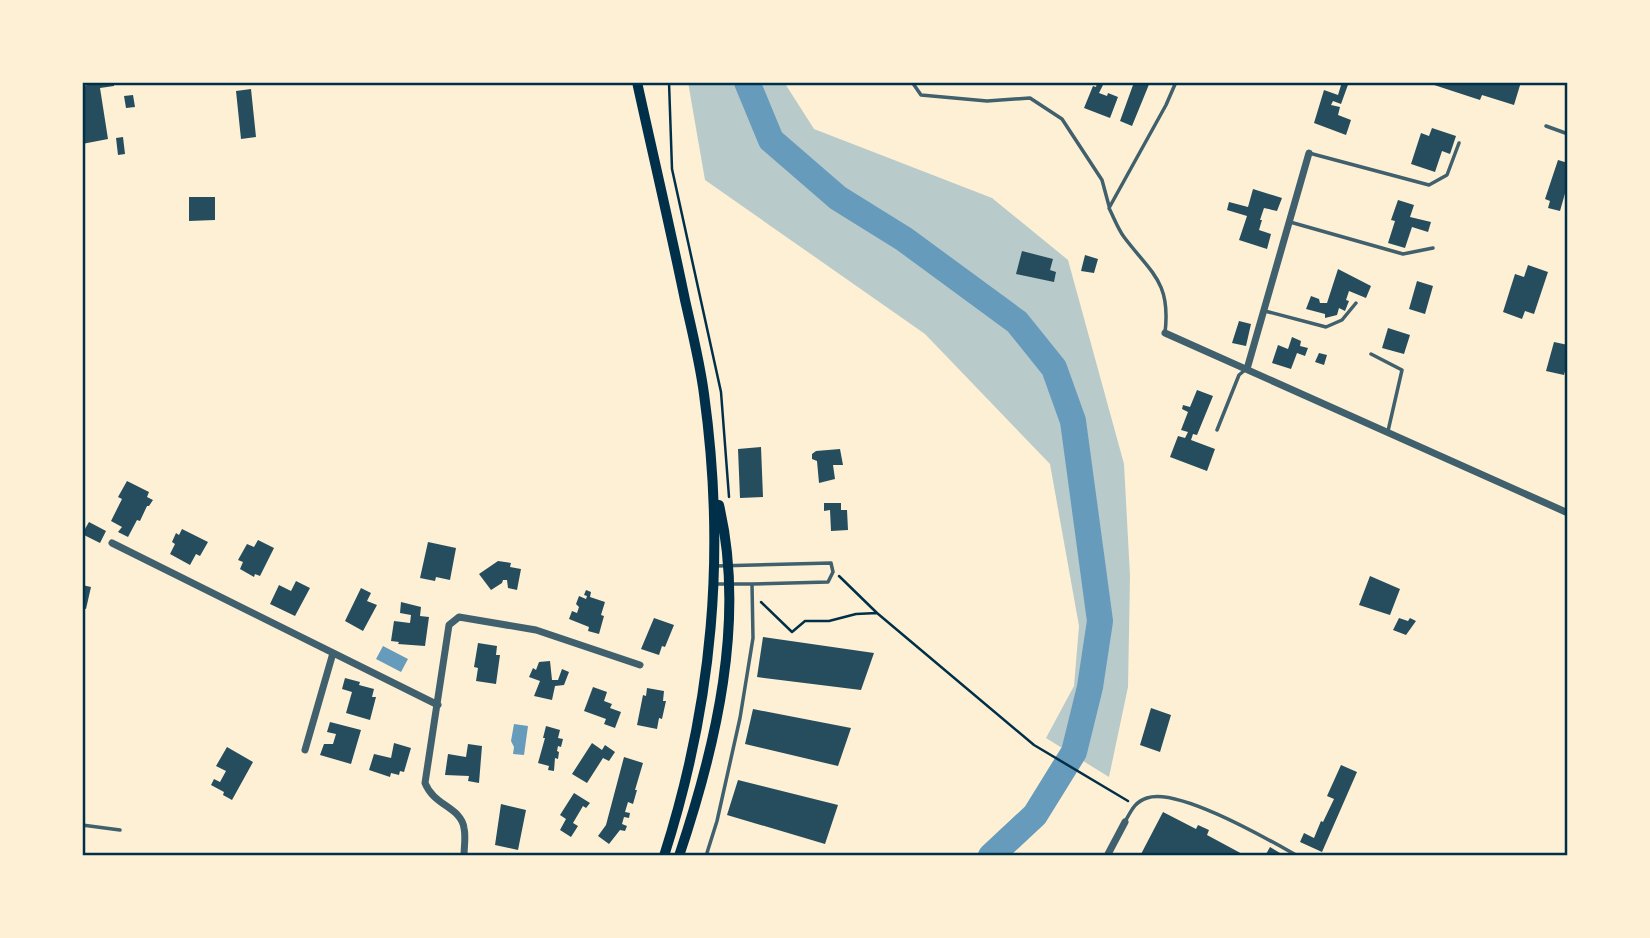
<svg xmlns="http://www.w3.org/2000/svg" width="1650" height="938" font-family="Literata,serif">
  <rect width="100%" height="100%" fill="#fdf0d5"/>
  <path fill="#b9caca" d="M688,82H784L814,129L992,198L1068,260L1124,464L1130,576L1128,687L1109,777L1046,738L1074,686L1079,626L1050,464L925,334L705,180Z"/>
  <path fill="#669bbc" d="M383,646L408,659L401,672L376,659Z
    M514,724L528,726L524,755L513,754L514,747L511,741Z"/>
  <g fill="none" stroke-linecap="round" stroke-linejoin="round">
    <path stroke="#669bbc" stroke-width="26" d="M747,82L771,140L838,198L904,239L1017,322L1054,368L1073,421L1100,621L1090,687L1074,752L1035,815L991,856"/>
  </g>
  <path fill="#264d5e" d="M104,82H114V86L100,88L108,139L82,144V86Z
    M1126,82H1150L1132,126L1120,121L1133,85Z
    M1342,82H1349L1341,104L1333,101L1331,105L1340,107L1338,115L1351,120L1346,135L1314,123L1324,90L1338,95Z
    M1521,82L1514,105L1482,95L1480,100L1428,83Z
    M1097,83L1103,85L1099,93L1107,96L1108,93L1118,97L1110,118L1084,108L1093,86L1096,87Z
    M251,89L256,137L241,139L236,91Z
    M133,95L135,107L126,108L124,96Z
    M1432,128L1456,136L1450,154L1442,151L1435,172L1411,164L1421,133L1429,136Z
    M123,137L125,154L118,155L116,138Z
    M1558,160L1568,163V183L1560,211L1548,208L1550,201L1545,199Z
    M1253,189L1282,198L1277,211L1264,208L1260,220H1262L1259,230L1271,234L1267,249L1239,240L1247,216L1227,210L1229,202L1248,207Z
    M189,197H215V220L189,221Z
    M1398,200L1414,205L1410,217L1431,222L1428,232L1412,227L1405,248L1388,243L1395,221L1391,220Z
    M1022,251L1053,259L1050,270L1056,272L1054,282L1016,274Z
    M1085,255L1098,259L1094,273L1081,271Z
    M1528,265L1548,272L1534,314L1525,311L1522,319L1503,312L1515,274L1524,277Z
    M1338,269L1371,286L1366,298L1349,291L1346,300L1349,301L1345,311L1339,308L1337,315L1325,318V314L1306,309L1311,296L1319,299L1320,303H1327Z
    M1417,281L1433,286L1425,314L1409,309Z
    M1239,321L1251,324L1246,346L1232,343Z
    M1388,328L1410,335L1404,354L1382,348Z
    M1292,337L1301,341L1300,346L1308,348L1305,356L1297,353L1291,369L1272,363L1278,345L1288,349Z
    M1554,342L1568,345V360L1564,375L1546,371Z
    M1319,353L1327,355L1324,365L1315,362Z
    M1197,390L1213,396L1197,435L1193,434L1191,440L1215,449L1207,471L1170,457L1178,436L1185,438L1188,432L1181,430L1188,412L1182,409L1183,405L1190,407Z
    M761,447L763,497L740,498L738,449Z
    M840,449L843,465H833L835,479L819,483L817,461L812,459V454L816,451Z
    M127,481L149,492L147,497L153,500L149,506H147L140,521L137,520L128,537L118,532L122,527L111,521L122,499L118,497Z
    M824,503H841V510H847L848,530L831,531L830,510L824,511Z
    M89,522L106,531L100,543L82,534Z
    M182,529L208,542L200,556L196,554L190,565L170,554L175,544L172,542L176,533L179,535Z
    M258,540L274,548L260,576L255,574L254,577L240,569L243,562L238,560L247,544L254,547Z
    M428,542L456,548L450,580L436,577L435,581L420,578Z
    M498,561L511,563L510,567L521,569L517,590L508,588L507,580H503L502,583L491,590L479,574Z
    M1370,576L1400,589L1390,615L1359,605Z
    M296,581L310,588L295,616L270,604L279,585L291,591Z
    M82,585L91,587L86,609L82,608Z
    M361,588L371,593L367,601L377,605L363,631L345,621Z
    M586,590L591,592L590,597L605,602L601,615L604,616L599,634L588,631L589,627L569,619L572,611L577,613L579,607L576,604L579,596L586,599L587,596L584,595Z
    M401,602L421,607L420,616L429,617L425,646L398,644L399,642L391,641L394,621L410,623L411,615L400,613Z
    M654,618L674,625L665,647L662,646L659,655L641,649Z
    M1399,618L1408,621L1410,618L1416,621L1406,635L1393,630Z
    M763,637L874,653L861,690L757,677Z
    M478,643L497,646L496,655H500L496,684L476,681L478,668L474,667Z
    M550,661L552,680H558L562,669L569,672L564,685L555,686L552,700L534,696L540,681L529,677L533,668L536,670L539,662Z
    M345,678L360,682L359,685L374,689L372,697H376L370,720L346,713L352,692L342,689Z
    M593,687L607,692L604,701L612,704L610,708L621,712L615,728L604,724L606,719L584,711Z
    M647,688L664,691L663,701H666L662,719L659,718L657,729L637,725L643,695L646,696Z
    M1151,708L1171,715L1160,752L1140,745Z
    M753,709L851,728L838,766L745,744Z
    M330,722L361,730L351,764L320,755L324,744H333L336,734L327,732Z
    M546,726L560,730L558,738L563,739L561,747L558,746L557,751L559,752L558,759L555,758L554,771L548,770L549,766L538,763L545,738H543Z
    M394,743L411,748L404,772L400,771L399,775L391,773L390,777L369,770L374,754L391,758Z
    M592,743L602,750L605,745L615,752L609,761L603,758L587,783L572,774Z
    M468,744L482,746L479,783L468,781L469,776L445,775L448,754L466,757Z
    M227,747L253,762L232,800L223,795L224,792L211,785L214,779L220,782L226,771L216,766Z
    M624,757L643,763L635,790H637L633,804L628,802L625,812L630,813L629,818L624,817L622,824L627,826L625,831L620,830L609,844L598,836L606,825Z
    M1341,765L1357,772L1322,852L1300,842L1304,833L1314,838L1321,821L1323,822L1334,799L1327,796Z
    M738,780L838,805L825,844L727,815Z
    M574,793L590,803L586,808L583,806L573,823L578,826L571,837L560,830L566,819L560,815Z
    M501,804L526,810L518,850L495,845Z
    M1163,812L1196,829L1198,825L1209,830L1207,835L1246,856H1140Z
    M1270,847L1285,856H1265Z"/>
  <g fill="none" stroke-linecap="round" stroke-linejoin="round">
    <path stroke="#003049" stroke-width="2.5" d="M669,82L672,169L721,392L729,497
      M839,576L877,613L1034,745L1128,801
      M761,602L792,632L805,621H829L856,614L877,613"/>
    <path stroke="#3f606c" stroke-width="3.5" d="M912,82L921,95L987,101L1030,98L1062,119L1102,180L1109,206
      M1546,126L1568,134
      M1309,153L1429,185L1447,175L1459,143
      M1290,222L1403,254L1433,248
      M1265,311L1326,327L1342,320L1356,303
      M1165,333C1171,282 1152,274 1124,237C1118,229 1114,218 1109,208L1166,105L1176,82
      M1371,354L1402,370L1388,431
      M1217,430L1239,375L1245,370
      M717,584H752
      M1126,820C1132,809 1135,802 1147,798C1178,787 1269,840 1298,856
      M82,825L120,830
      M706,856L717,821L740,718L753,638L752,584L828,582L833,572L831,563L716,566"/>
    <path stroke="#3f606c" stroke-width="7" d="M1165,333L1568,513
      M1247,369L1309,153
      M112,543L438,705
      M305,750L333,653
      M464,856C464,847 466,836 464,828C461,807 434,806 425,783L449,625L459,617L536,630L640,665
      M1107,856L1125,822"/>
    <path stroke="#003049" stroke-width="10" d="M637,82C653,155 670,227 685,300C692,331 700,363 704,394C726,553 713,703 664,856
      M679,856C716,746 746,620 719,505"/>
  </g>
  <rect width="1650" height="938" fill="none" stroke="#fdf0d5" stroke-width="168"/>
  <rect x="84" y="84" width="1482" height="770" fill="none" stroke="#003049" stroke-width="2.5"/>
</svg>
